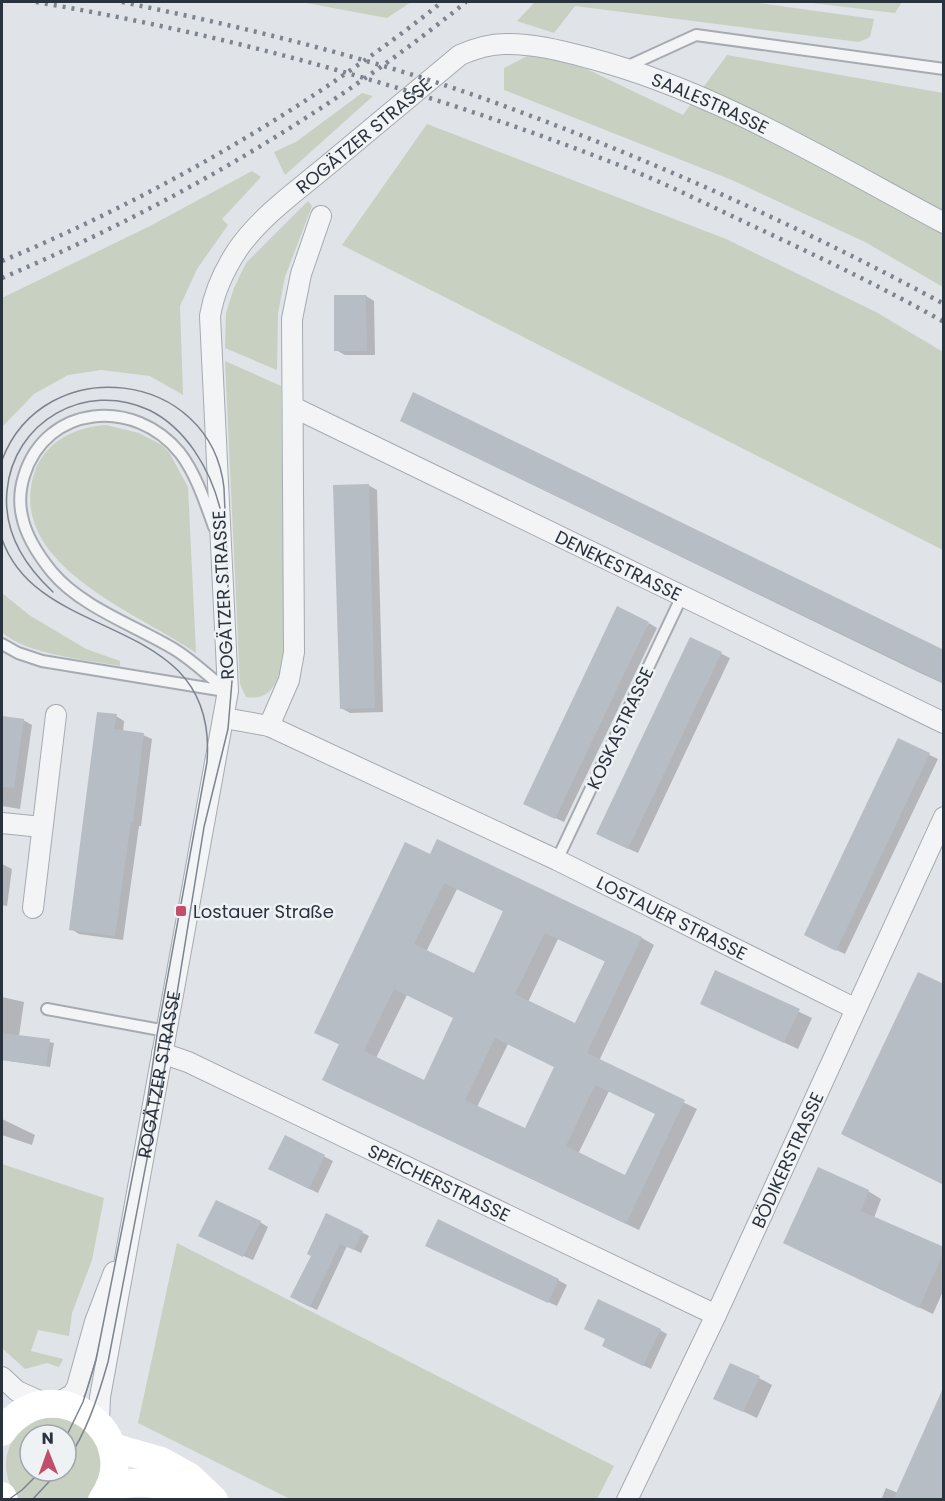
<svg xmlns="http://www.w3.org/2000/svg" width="945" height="1501" font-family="Poppins,sans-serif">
  <rect width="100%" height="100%" fill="#e0e3e7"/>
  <path fill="#c7d0c1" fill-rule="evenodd" d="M301,2H411L387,18Z
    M535,2H751L874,19L870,37L859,42L575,6L554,33L517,21Z
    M804,2H902L895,13Z
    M529,55L576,64L683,115L727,55L943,93V287L865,242L732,180L504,90V68Z
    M362,93L373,96L285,175L274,152L296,142Z
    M427,124L726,239L876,312L943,352V550L342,245Z
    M252,171L261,177L222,219L228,225L197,269L180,306L183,395L150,376L101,370L68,375L34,394L2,427V298L150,226Z
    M308,201L312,206L285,277L278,313L277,370L225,348L226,313L234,288L246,263Z
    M225,361L281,386L284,653C280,675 275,702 246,697L240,684Z
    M106,425L139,433L162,445L170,454L188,487L196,653C140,613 0,564 36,468C49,440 76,427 106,425Z
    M2,593L29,615L86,649L120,661V666C88,660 24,654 2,632Z
    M2,1164L104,1198L92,1260L72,1313L69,1336L38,1330L31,1351L63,1359L59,1367L47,1363L25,1369L2,1348Z
    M177,1243L614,1466L597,1499H290L138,1423Z
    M60,1417L83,1427L97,1444L102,1470L88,1500H19C0,1476 1,1442 28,1426C32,1423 37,1420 41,1419C47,1417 54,1418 60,1417ZM30,1435H66V1471H30Z"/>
  <path fill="#0003" fill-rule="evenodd" d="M366,296L374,301L375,355H345L336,350Z
    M410,425L944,651V684L920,673Z
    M368,485L377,490L383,712L350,713L341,708Z
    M649,623L657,628L564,822L534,808Z
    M691,639L730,658L638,853L607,839Z
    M116,716L124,721L123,732L143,735L152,739L141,826H139L123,940L79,934L71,929Z
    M2,717L23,720L32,725L20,809L2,806Z
    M899,740L938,759L845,954L815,940Z
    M430,856L642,938L654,945L599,1061L697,1109L639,1230L336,1086L340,1045L329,1039ZM457,889L505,912L474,975L426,952ZM558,939L606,962L576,1025L528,1002ZM407,995L455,1018L424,1082L376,1058ZM508,1044L556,1067L525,1130L477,1107ZM609,1091L657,1114L626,1177L578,1154Z
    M2,864L12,869L7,906L2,905Z
    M716,972L812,1018L798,1049L702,1004Z
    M2,997L24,1002L19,1036L54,1043L50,1067L2,1060Z
    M2,1119L35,1135L32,1145L2,1135Z
    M286,1137L333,1161L318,1193L279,1174Z
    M868,1191L881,1199L874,1218L944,1249V1289L933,1314L798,1250Z
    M327,1215L369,1236L361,1253L347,1246L317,1310L298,1301Z
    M260,1222L268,1227L253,1260L209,1241Z
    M436,1250L558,1280L567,1285L557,1306Z
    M660,1330L667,1334L651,1369L611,1350Z
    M759,1378L772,1385L757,1418L715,1398Z
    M886,1488L898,1493L944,1500H881Z"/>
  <path fill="#b7bdc4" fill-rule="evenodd" d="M334,295H366L367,351H334Z
    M413,392L944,650V683L400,421Z
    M369,484L375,708L340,709L333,485Z
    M617,606L649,622L555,819L523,804Z
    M690,637L722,652L628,849L596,834Z
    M97,712L117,714L114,729L144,733L133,822H131L115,936L69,930Z
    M2,716L24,719L14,788L2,787Z
    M898,738L930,753L836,951L804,935Z
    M437,839L642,937L587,1053L685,1100L626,1224L322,1080L339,1044L314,1033L405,842L430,854ZM444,883L503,911L474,973L414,944ZM545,933L605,961L575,1023L515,994ZM394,989L453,1018L424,1080L364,1051ZM495,1038L554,1067L525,1128L465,1100ZM595,1085L655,1114L625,1175L566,1146Z
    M715,970L800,1009L784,1043L700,1004Z
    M918,972L944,984V1185L841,1134Z
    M2,1033L50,1039L46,1066L2,1060Z
    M285,1135L325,1155L309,1189L268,1169Z
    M818,1167L869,1190L861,1211L944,1247V1252L919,1308L783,1243Z
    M216,1200L261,1221L243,1257L198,1236Z
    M326,1213L363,1231L354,1250L340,1244L310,1307L290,1297L311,1256L307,1254Z
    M438,1219L559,1279L548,1303L425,1246Z
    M598,1299L661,1329L643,1366L602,1346L605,1339L584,1329Z
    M730,1363L760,1376L743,1412L713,1399Z
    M944,1386V1500H893Z"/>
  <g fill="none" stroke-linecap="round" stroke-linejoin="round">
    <defs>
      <path id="lane" d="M626,67L696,35L944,69
        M214,527C205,502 196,474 180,453C135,397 46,404 24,476C20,489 19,503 22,516C26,537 39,556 52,572C81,607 136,626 174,649C194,661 210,678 228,691
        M2,644L18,653L42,661L225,691
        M557,860L682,596
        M47,1009L166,1031"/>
      <g id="street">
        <path id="s1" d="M293,407L944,723"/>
        <path id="s2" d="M224,718L269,726L557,860L856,1009"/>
        <path d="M269,726L289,680L294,652L292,319L301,274L321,216"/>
        <path d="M2,823L42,827"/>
        <path d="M33,908L56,715"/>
        <path id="s3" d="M162,1053L188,1062L716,1315"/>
        <path d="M2,1377L17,1391L46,1404"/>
        <path d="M58,1403L73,1394L77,1387L95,1322L114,1272"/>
        <path id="s4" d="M99,1423L100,1397L228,691L210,316C214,292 224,270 238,249C261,216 298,190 329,164C372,128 416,92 460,55C474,49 488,44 504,44C532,43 562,51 589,58C715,91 829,162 944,223"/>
        <path id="s5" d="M627,1500L716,1315L944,817"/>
      </g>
    </defs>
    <use href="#lane" stroke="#a6abb1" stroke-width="14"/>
    <use href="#street" stroke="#a6abb1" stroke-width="22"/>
    <use href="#lane" stroke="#f2f4f6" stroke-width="10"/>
    <use href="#street" stroke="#f2f4f6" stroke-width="20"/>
    <path stroke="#fff" stroke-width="28" d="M2,1432C51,1363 149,1434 102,1500
      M112,1447L161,1461L190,1477L214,1500
      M109,1487C147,1478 162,1484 197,1498
      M2,1496L4,1500"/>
    <path stroke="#7b848f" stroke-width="1.5" d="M2,460C44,350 211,369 224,488L232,681L228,729L204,827L167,1055L108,1362C98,1397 87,1432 66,1462
      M2,539C39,647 219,611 207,762L157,1035L147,1103L96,1360L83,1402L66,1437
      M53,592C24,565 3,532 7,491C13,422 85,380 149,410C186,428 210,469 220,508
      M8,1500L22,1490L41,1471
      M32,1500L59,1471"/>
    <path stroke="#7b848f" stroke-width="4.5" stroke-dasharray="3 6" stroke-linecap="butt" d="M36,2C232,35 425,90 611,162C659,180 706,204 753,226C817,256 882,287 944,322
      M122,2C244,27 367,57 485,99C643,156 796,224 944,304
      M2,261C154,198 314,105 442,2
      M2,278C167,208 327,115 466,2"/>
  </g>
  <rect fill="#c14f6c" stroke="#eff2f5" stroke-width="2" x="175" y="905" width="12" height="12" rx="3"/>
  <g text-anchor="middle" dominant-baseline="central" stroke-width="5" stroke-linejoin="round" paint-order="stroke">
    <g font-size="18" fill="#2a333d" stroke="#eff2f5">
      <text stroke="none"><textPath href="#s4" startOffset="1749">SAALESTRASSE</textPath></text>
      <text stroke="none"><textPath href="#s4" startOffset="1362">ROGÄTZER STRASSE</textPath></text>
      <text stroke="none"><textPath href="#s1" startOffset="362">DENEKESTRASSE</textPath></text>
      <text transform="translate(223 595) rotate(-93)">ROGÄTZER STRASSE</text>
      <text transform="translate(620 728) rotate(-65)">KOSKASTRASSE</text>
      <text stroke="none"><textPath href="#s2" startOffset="492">LOSTAUER STRASSE</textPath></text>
      <text stroke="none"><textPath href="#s4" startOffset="354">ROGÄTZER STRASSE</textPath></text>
      <text stroke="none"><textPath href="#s5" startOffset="376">BÖDIKERSTRASSE</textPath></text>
      <text stroke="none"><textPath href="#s3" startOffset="306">SPEICHERSTRASSE</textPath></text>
    </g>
    <g font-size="18" fill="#2a333d" stroke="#eff2f5" text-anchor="start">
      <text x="193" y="911">Lostauer Straße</text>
    </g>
  </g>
  <rect width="945" height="1501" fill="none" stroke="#2a333d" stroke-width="6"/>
  <g transform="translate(48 1453) rotate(359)"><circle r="28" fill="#eff2f5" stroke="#a0a6ab" stroke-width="1.5"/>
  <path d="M0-4.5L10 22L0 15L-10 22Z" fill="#c14f6c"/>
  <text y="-9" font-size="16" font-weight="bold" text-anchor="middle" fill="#2a333d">N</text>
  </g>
</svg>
